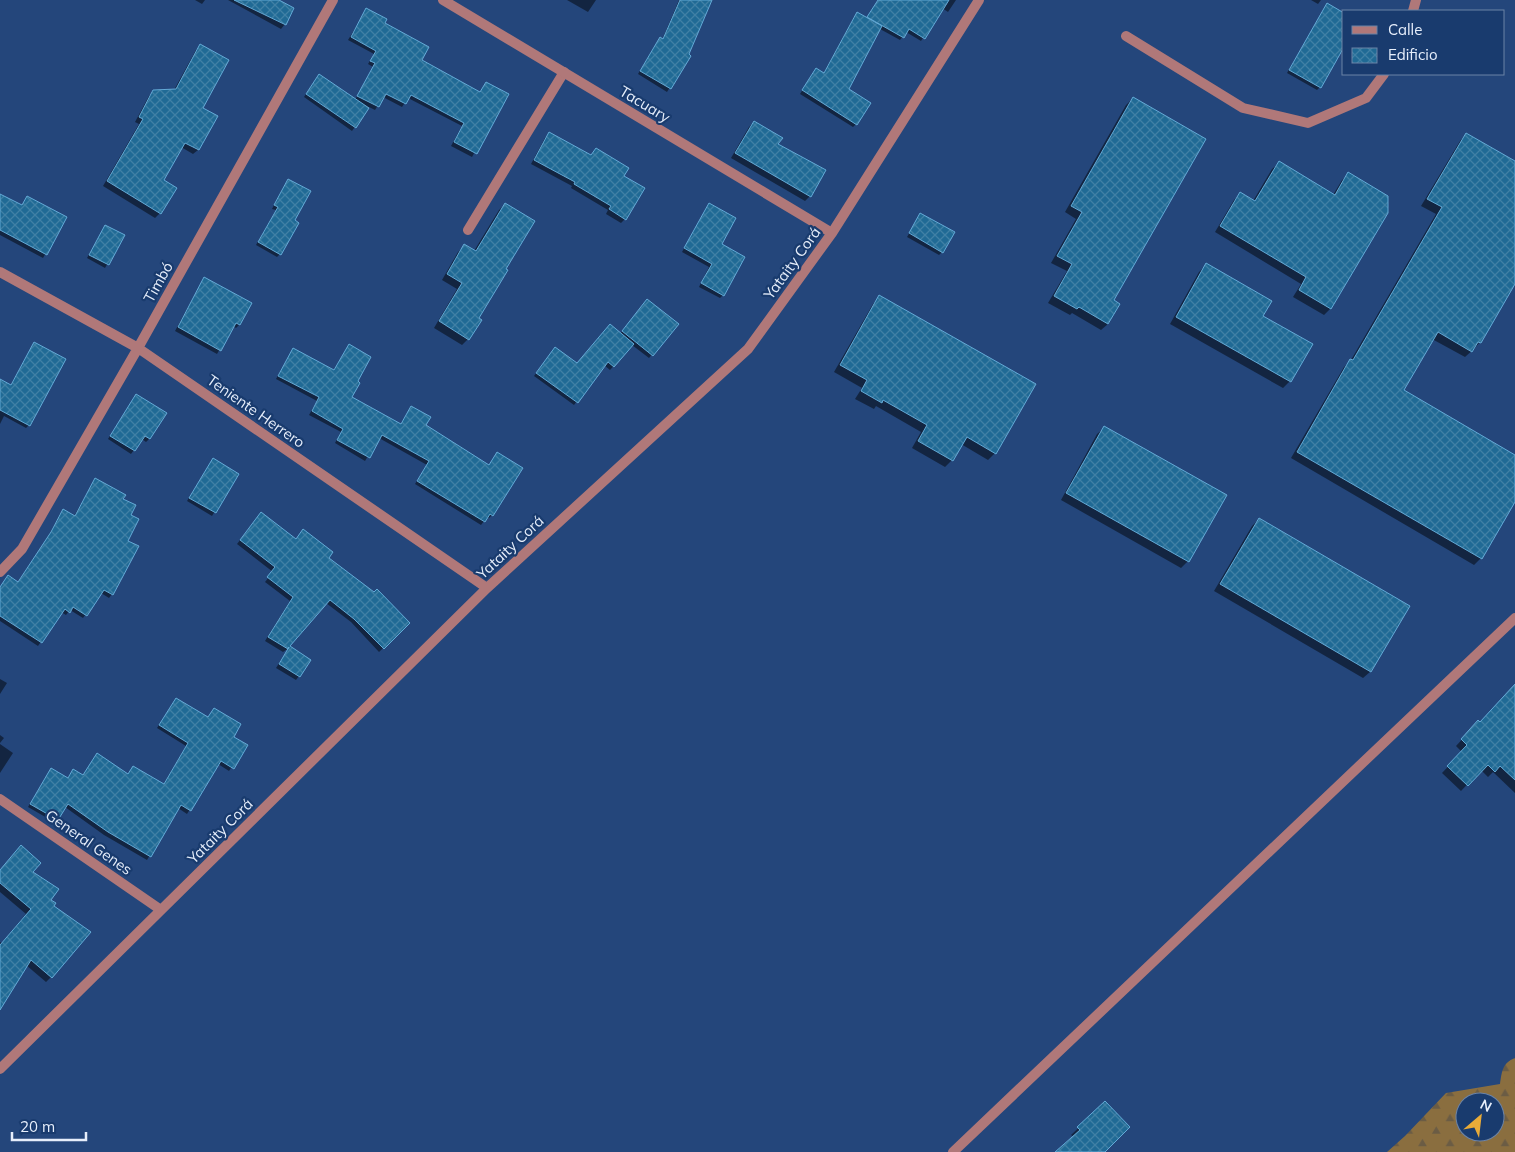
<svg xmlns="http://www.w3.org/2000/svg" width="1515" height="1152" font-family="Mulish,sans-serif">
  <defs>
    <pattern id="forest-firs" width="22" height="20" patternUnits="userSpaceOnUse" patternTransform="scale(1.25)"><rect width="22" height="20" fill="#8a6e3f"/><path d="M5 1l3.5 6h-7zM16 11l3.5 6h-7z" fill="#6b5c44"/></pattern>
    <pattern id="building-cross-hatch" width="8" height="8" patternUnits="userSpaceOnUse" patternTransform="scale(1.25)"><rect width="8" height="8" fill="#206a95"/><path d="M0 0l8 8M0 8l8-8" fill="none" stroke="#4080a5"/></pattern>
  </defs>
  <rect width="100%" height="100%" fill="#24467b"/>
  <path fill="url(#forest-firs)" fill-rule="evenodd" d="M1515,1058V1152H1387L1405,1136L1446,1093L1500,1084C1502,1072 1502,1063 1515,1058ZM1465,1102H1495V1132H1465Z"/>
  <path fill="#0007" d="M195,0H205L202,4Z
    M228,0H279L285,24L281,29Z
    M567,0H596L588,12Z
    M679,0H711L687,55L689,56L667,92L638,74L657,42L662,40Z
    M878,0H956L948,12L942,8L921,41L906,32L900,40L880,29L847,89L856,124L853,127L800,94L813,73L823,74L854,17L857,14L867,19Z
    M1311,0H1321L1318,4Z
    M1327,5L1320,87L1317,90L1287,73Z
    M367,9L420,61L479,93L486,83L507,94L472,157L451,146L462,126L408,98L402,107L383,97L375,110L369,107L352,131L304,97L316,79L355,100L373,67L368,64L374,54L348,40Z
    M201,46V109L216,117L198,150L193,154L181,147L162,180L160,213L155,218L103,186L139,124L135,122L149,96L154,91L174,90L196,50Z
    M1133,98L1113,301L1108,324L1101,330L1072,313L1070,315L1048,303L1067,271L1051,263L1076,219L1065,212L1126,105Z
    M754,122L777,144L810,196L805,201L731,158L749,127Z
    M549,134L622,176L625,219L621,223L606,214L608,210L571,188L572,186L531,164L545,138Z
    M1466,134L1515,163V283L1480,342L1474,349L1465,357L1432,339L1402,390L1515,456V500L1481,558L1474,565L1291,458L1344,367L1351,360L1436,214L1421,206L1460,141Z
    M1279,163L1333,195L1342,180L1349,174L1387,213L1330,309L1324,315L1293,297L1301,284L1215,232L1234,200L1240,194L1253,201L1272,169Z
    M285,184L280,254L277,257L256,245L276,210L272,209Z
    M0,195L21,206L27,197L66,218L43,258L0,235Z
    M505,204V270L468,339L462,345L434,328L457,289L442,280L458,252L464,246L474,251L499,210Z
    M709,204L723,295L720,298L699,287L709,267L682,252Z
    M921,214L942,252L939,255L907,237Z
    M105,226L123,236L105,268L87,258Z
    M1206,265L1262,317L1290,381L1283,388L1170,324L1199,272Z
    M204,278L251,303L239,325L236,328L233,326L217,354L175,331Z
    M879,297L995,453L988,460L961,444L952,460L945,467L912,448L921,432L876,406L874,409L855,399L862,388L834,372L873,304Z
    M644,304L677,325L649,358L632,345L610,370L604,365L574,405L534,376L552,352L577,365L620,334Z
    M34,344L29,425L26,428L4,416L0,424V381L10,386Z
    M349,346L356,382L351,398L400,425L411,407L492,515L489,518L487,517L481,525L415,484L427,465L379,438L365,461L335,443L341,432L309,415L317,401L276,379L293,350L333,371Z
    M136,395L165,413L149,439L146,442L142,439L131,454L108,439Z
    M1104,428L1188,561L1181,568L1061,500L1097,434Z
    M211,463L238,474L212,516L187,501Z
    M95,480L122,499L129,515L127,541L112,594L109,598L101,593L83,618L70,610L66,615L61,612L38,646L0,621V588L17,583L48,537L60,514L63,511L74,516Z
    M257,518L327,558L409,623L379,652L351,622L326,603L288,646L299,676L296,680L276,668L289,648L283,652L265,641L290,601L265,582L273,572L237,544Z
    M1259,519L1370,672L1363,678L1214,591L1252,526Z
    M0,679L7,683L0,694Z
    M1515,691V793L1493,772L1488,777L1481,770L1461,791L1442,773L1462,752L1456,746L1478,722L1480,724Z
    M176,699L246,746L229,771L218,764L187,814L178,808L147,860L104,835L65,807L54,822L28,807L51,769L67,779L70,774L82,776L97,755L127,775L163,785L186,746L157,728Z
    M0,735L4,738L0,743Z
    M0,744L13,753L0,773Z
    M0,871L32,872L52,907L51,977L46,982L26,965L0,996V942L2,943L26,914L0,892Z
    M1105,1103L1104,1152H1057L1074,1137L1071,1135Z"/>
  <path fill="url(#building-cross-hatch)" stroke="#63a9d6" d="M234,0H279L294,8L286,25Z
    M680,0H712L689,54L691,56L671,89L640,71L660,37L663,39Z
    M878,0H949L925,39L909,29L904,38L867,17Z
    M1327,3L1344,13V47L1321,88L1289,70Z
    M366,8L387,19L385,23L429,47L422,60L480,92L486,82L509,94L477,154L454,142L464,123L411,95L406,104L386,94L379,107L357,96L375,63L370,61L376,51L351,37Z
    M857,12L882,26L849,89L871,103L857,125L802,90L816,68L824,73Z
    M200,44L229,60L203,108L218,116L199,150L185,143L164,180L177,188L161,214L107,181L143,119L139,117L153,90L176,89Z
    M319,74L369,108L356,128L306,94Z
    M1133,97L1206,139L1114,300L1120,304L1108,324L1079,307L1077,309L1054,296L1072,264L1057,256L1082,212L1071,206Z
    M754,121L783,138L778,144L826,170L811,197L735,153Z
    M549,132L591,155L596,148L629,168L624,176L645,188L626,220L609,209L611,206L574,184L575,182L534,160Z
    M1466,133L1515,161V284L1481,343L1478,342L1472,352L1438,332L1404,390L1515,455V502L1482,559L1297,452L1350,359L1353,360L1442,207L1427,199Z
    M1279,161L1335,195L1348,172L1388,196V213L1331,309L1299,290L1306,277L1220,226L1240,192L1255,201Z
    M288,179L311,191L295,220L299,223L281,255L258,242L278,207L274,205Z
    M0,194L22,205L27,196L67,217L47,255L0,230Z
    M505,203L535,221L506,269L508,270L479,318L482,320L469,340L439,321L462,283L447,274L464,244L476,251Z
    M709,203L736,218L722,244L745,257L724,296L701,283L712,264L684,248Z
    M920,213L955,232L943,253L909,233Z
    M105,225L125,235L109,265L89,255Z
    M1206,263L1272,301L1263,316L1313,344L1291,382L1176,317Z
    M204,277L252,303L240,325L236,323L221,351L178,327Z
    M879,295L1036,384L996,454L967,437L953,461L918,441L927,425L883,400L882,403L861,391L867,380L840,365Z
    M647,299L679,324L653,356L622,331Z
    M610,324L634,344L614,367L608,362L578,403L536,373L555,347L577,363Z
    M34,342L66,359L30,426L0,410V379L11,385Z
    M349,344L371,357L358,381L360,383L352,397L401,424L411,406L431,417L426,425L489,465L497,452L523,468L493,516L490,514L485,522L417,481L429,461L382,435L370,458L337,440L343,429L312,411L319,397L278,376L293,348L334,370Z
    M136,394L167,413L150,439L145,436L135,451L110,436Z
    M1104,426L1227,495L1189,562L1066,493Z
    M213,458L239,474L216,513L189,498Z
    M95,478L126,495L123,499L136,505L131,515L139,519L128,541L139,546L113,595L104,590L87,616L73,607L70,613L65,609L42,643L0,616V587L8,575L18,582L51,532L63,509L75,516Z
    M261,512L296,539L303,529L333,552L329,558L374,592L377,589L410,623L384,649L354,619L330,600L290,646L311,660L300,677L279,664L289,647L288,649L268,637L293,597L267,577L275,567L240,540Z
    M1259,518L1410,606L1371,672L1220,584Z
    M1515,684V780L1500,766L1495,772L1488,765L1468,786L1447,766L1467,745L1461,739L1478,720L1480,722Z
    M176,698L208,717L214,708L241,724L234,737L248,745L234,769L221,761L191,811L181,805L151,857L108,832L68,804L58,820L30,804L51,768L68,778L73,769L83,775L97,753L128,774L133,766L164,784L188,743L159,725Z
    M21,845L41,863L33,872L59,889L51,900L56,903L54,906L91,932L52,978L31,960L0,1010V945L31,909L0,883V870Z
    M1105,1101L1130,1127L1105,1152H1055L1080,1130L1077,1127Z"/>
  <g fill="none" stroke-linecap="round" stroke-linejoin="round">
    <path stroke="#b07879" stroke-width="10" d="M1413,11L1416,0
      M1126,36L1243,108L1308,123L1366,98L1384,74
      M468,230L564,72"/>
    <path stroke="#b07879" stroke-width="10" d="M443,0L832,233
      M0,272L138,348L487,588
      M0,572L22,549L138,348L333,0
      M0,799L161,910
      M0,1069L487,588L748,349L832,233L979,0
      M953,1152L1515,618"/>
  </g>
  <g text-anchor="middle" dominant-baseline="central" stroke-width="4.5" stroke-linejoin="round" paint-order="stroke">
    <g font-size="15" fill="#e6eefb" stroke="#193b6e">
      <text transform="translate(645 104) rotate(31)">Tacuary</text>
      <text transform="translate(792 263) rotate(-54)">Yataity Corá</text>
      <text transform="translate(158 282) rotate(-61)">Timbó</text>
      <text transform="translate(256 411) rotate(35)">Teniente Herrero</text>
      <text transform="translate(510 547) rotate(-43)">Yataity Corá</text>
      <text transform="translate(220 831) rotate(-45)">Yataity Corá</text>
      <text transform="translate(89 842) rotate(35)">General Genes</text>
    </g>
  </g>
  <rect x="1342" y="10" width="162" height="65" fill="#193b6e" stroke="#6b83a6"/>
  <rect x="1352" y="26" width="25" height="8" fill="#b07879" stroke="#6b83a6"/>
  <text x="1388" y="35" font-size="15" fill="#e6eefb">Calle</text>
  <rect x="1352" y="48" width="25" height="15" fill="url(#building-cross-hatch)" stroke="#6b83a6"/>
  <text x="1388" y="60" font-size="15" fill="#e6eefb">Edificio</text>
  <g transform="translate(1480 1117) rotate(28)"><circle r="24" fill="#193b6e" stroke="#6b83a6"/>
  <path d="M0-4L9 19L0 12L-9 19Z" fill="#e9ab38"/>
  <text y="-8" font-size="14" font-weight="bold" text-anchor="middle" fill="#e6eefb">N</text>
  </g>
  <path d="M12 1132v8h74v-8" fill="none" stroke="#e6eefb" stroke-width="2.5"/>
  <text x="20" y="1132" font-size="15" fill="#e6eefb" stroke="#193b6e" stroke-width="4" paint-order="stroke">20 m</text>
</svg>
